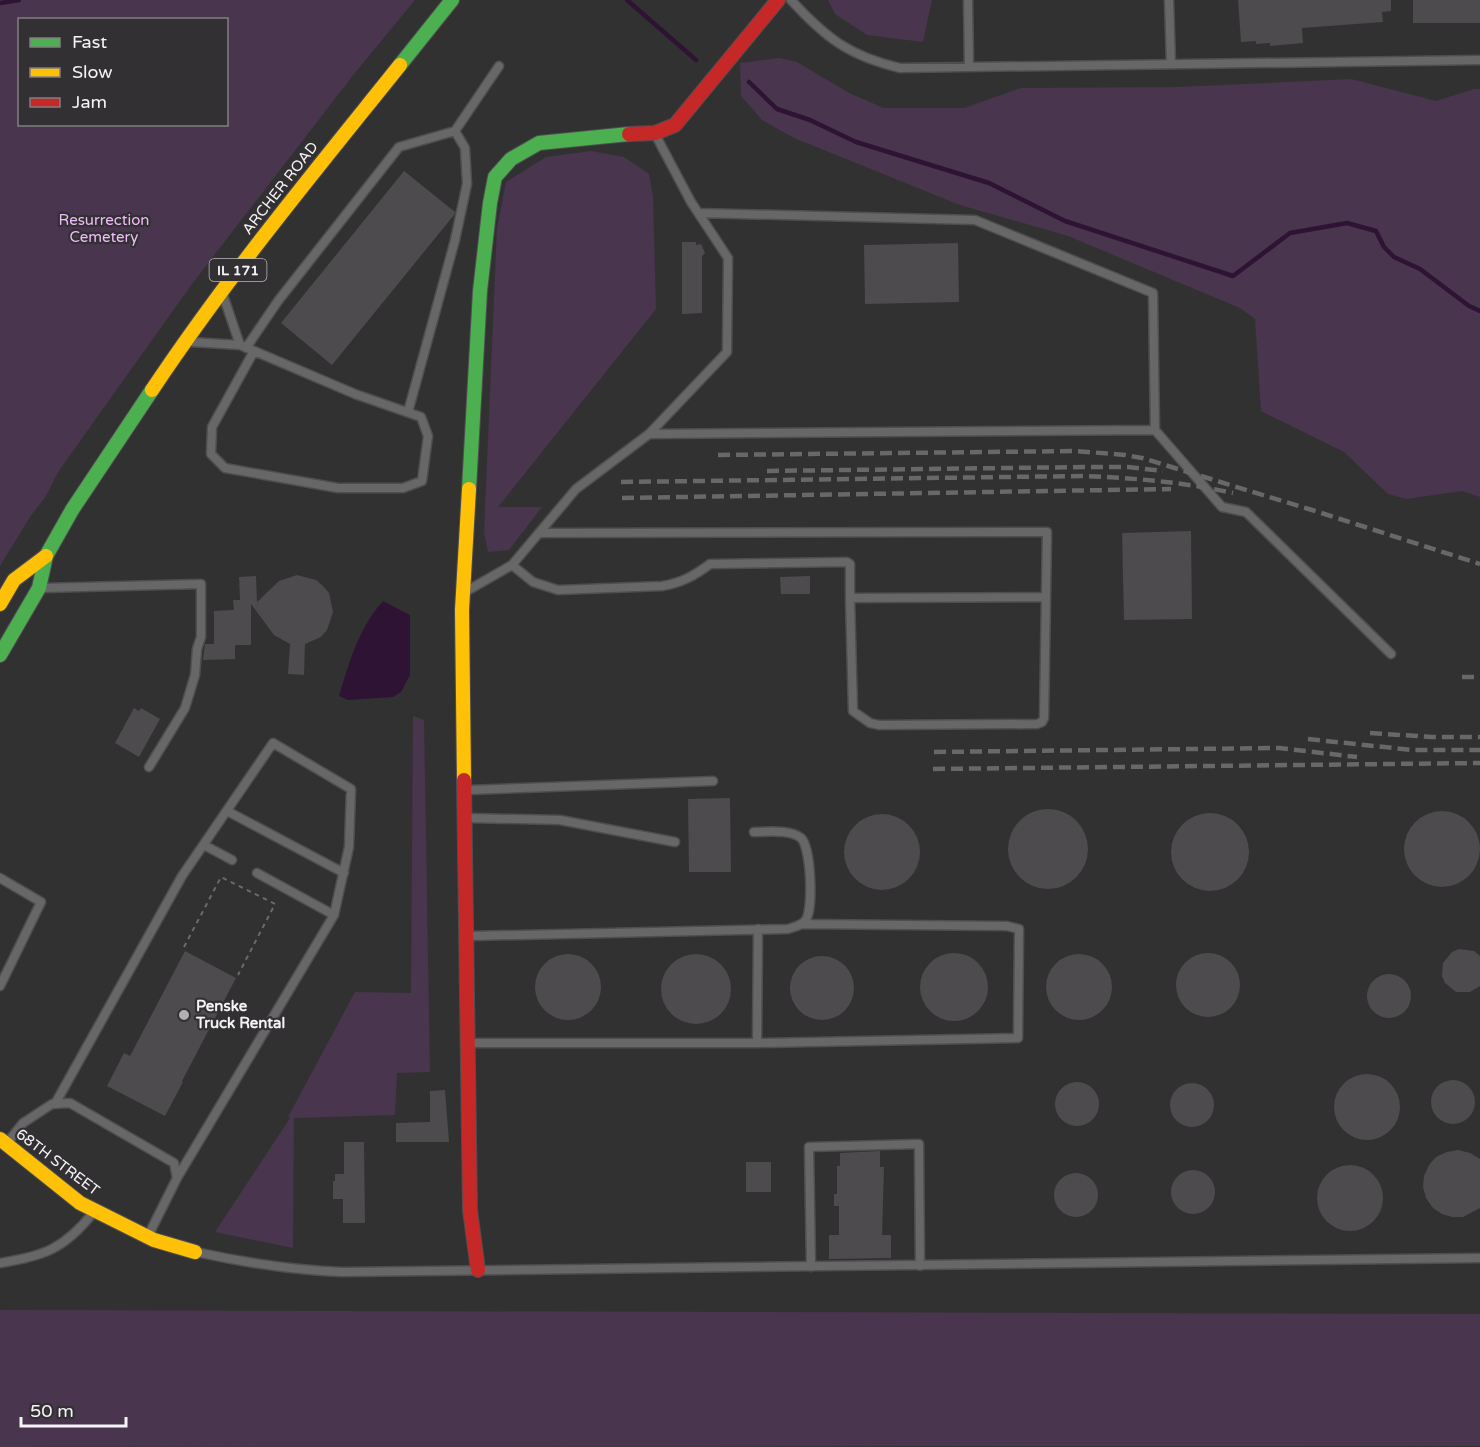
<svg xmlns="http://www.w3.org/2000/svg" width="1480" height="1447" font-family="'Varela Round',sans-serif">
  <rect width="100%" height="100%" fill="#323132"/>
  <path fill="#49354d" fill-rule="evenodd" d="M0,0H415L354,74L192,284L58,472L46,496L30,517L0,566ZM20,20H226V124H20Z
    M828,0H932L923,42L867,35L835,14Z
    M779,58L797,62L849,93L884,108H964L1021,88L1179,87L1351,79L1436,101L1474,89H1480V497L1462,491L1406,499L1388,494L1344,452L1261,411L1255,319L1240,308L1068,236L960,205L794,138L762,120L741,96L740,63Z
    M591,151L624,157L649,174L653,196L656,309L498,507H542L509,550L488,552L484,532L497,228L506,182L546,157Z
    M413,716L424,720L430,1072L397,1073L395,1115L294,1118L293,1248L215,1232L290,1118L288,1117L355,992L411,993Z
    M0,1310L1480,1314V1446L0,1447Z"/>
  <path fill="#2f1335" d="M383,601L410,615V675L401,692L393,697L348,700L339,696C349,663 359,627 383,601Z"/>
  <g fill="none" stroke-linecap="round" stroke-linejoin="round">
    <path stroke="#2f1335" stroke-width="4.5" d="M627,0L696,60
      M0,3L19,0
      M749,82L777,109L810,120L856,142L989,183L1065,221L1233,276L1290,233L1347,223L1376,231L1384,247L1394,257L1420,269L1469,306L1480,311"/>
  </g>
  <path fill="#4d4b4d" d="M1238,0H1391V11L1382,12L1383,22L1302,28L1303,43L1270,46V43L1256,44V41L1241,42Z
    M1413,0H1480V23H1413Z
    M404,171L455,212L454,215L332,365L281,323Z
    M682,242H696V245L701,244L705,253L702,256V313L682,314Z
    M958,243L959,302L865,304L864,245Z
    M1191,531L1192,619L1124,620L1122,533Z
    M297,575L316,580L323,586L329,593L333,612L327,630L321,637L305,644L304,675L288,674L290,644L274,635L251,604V645H235V659L203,660L205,644H214V611L234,610L233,600H240L239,577L256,576L257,602L279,581Z
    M810,576V594H781L780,577Z
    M134,708L139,711L141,708L160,719L139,757L115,743Z
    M730,798L731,872H689L688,799Z
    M1008 849a40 40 0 1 1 80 0a40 40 0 1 1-80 0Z
    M1404 849a38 38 0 1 1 76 0a38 38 0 1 1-76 0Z
    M1171 852a39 39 0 1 1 78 0a39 39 0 1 1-78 0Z
    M844 852a38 38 0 1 1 76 0a38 38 0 1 1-76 0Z
    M1459,949L1474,951L1480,956V986L1470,992H1456L1445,983L1442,976L1443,963L1452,952Z
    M185,951L236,978L182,1081L183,1082L165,1116L107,1086L124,1053L130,1056Z
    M1176 985a32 32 0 1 1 64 0a32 32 0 1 1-64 0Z
    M920 987a34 34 0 1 1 68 0a34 34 0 1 1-68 0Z
    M1046 987a33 33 0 1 1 66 0a33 33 0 1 1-66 0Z
    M661 989a35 35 0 1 1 70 0a35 35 0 1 1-70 0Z
    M535 987a33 33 0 1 1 66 0a33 33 0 1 1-66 0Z
    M790 988a32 32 0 1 1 64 0a32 32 0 1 1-64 0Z
    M1367 996a22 22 0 1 1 44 0a22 22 0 1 1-44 0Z
    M1334 1107a33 33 0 1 1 66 0a33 33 0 1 1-66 0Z
    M1431 1102a22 22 0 1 1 44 0a22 22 0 1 1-44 0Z
    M1055 1104a22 22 0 1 1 44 0a22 22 0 1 1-44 0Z
    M1170 1105a22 22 0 1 1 44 0a22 22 0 1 1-44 0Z
    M445,1090L449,1142H396V1123L430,1122V1091Z
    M344,1142H364L365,1223H343V1199H333V1181H335V1174H344Z
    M1458,1150L1470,1153L1480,1159V1208L1463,1217H1452L1442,1214L1433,1208L1426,1198L1423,1187L1424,1176L1429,1165L1436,1157L1447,1152Z
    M880,1151V1167H884L882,1235H891V1258L829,1259V1235H839V1206H834V1194H837V1166H840V1153Z
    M746,1162H771V1192H746Z
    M1317 1198a33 33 0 1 1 66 0a33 33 0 1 1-66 0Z
    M1171 1192a22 22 0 1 1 44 0a22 22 0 1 1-44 0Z
    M1054 1195a22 22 0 1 1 44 0a22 22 0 1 1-44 0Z"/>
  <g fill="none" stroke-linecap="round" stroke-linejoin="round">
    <defs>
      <path id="lane" d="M791,0C826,38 849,56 900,68L1480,60
        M968,0L969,67
        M1169,0L1171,64
        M699,213L975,220L1153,293L1155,430L1222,507L1246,512L1391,654
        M191,342L240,345L224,298
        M240,345L355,394L421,417L428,436L422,481L403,488H338L225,468L211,454L212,427L254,351
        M246,348L278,301L399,147L455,131
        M408,412L455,240L467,184L465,148L455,131L499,66
        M649,434L1155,430
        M539,533L1047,532L1044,718L1042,722L1037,724L879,725L870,723L853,711L850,598L1046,597
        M512,565L533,582L558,590L662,586C681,583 694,576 710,564L847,562L850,564V598
        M42,588L201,584V637L197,649L195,675L185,708L149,767
        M465,592L512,565L576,489L649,434L727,352L728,258L691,202L655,134
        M468,790L713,781
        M227,811L344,873
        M468,818L560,820L675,842
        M204,845L232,860
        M257,873L334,915
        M0,878L41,902L0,986
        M470,936L788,929C793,927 801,926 805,921C814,911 811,847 801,838C790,829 768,832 754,832
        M471,1043H757L758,929
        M757,1043L1018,1038L1019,929L1007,926L801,924
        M55,1104L182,876L273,743L351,789L349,847L334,915L177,1178
        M8,1142L23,1123L52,1104L70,1103L174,1163L177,1178L148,1236
        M196,1252C246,1263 291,1270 342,1272L1480,1258
        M0,1263C44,1256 64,1249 93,1213
        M811,1267L809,1147L919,1144L920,1266"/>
      <path id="fast" d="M400,65L452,0
        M469,489L480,291L490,203L495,177L511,159L539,143L629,134
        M0,655L39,588L46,556L72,510L152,390"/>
      <path id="slow" d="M152,390C228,276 315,171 400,65
        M0,604L14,580L46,556
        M464,780L462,610L469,489
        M0,1139L80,1203L154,1240L195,1252"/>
      <path id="jam" d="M629,134L655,133L675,125L778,0
        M464,780L470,1210L478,1270"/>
    </defs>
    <use href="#lane" stroke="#4f4d4f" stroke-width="11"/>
    <use href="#fast" stroke="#4f4d4f" stroke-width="16"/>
    <use href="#slow" stroke="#4f4d4f" stroke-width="16"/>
    <use href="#jam" stroke="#4f4d4f" stroke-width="16"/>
    <path stroke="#6b6a6c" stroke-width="2" stroke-dasharray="4.5 4.5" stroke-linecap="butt" d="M184,947L221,877L275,904L238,975"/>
    <use href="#lane" stroke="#686768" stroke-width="8"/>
    <use href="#fast" stroke="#4caf50" stroke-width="14"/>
    <use href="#slow" stroke="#ffc107" stroke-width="14"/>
    <use href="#jam" stroke="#c62828" stroke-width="14"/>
    <path stroke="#696869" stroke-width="4.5" stroke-dasharray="12 6" stroke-linecap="butt" d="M718,455L1076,451L1125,455L1142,458L1312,510L1480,564
      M767,471L1086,467H1128L1163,471
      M621,482L1083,476C1134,478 1183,482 1233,493
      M622,498L1171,489
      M1462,677H1480
      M1370,733L1432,737H1480
      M1308,739L1412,750H1480
      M934,752L1279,748L1357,757
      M933,769L1480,763"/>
  </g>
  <circle fill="#b1afb1" stroke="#333033" stroke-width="2" cx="184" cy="1015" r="6"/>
  <g text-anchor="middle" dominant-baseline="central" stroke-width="4.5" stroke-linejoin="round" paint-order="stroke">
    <rect fill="#333033" stroke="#bbb8bc" stroke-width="1.5" x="209.5" y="259" width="57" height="22" rx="4.5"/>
    <g font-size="14" font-weight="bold" fill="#f5f3f6">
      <text x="238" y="270">IL 171</text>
    </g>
    <g font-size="15" fill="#f5f3f6" stroke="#333033">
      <text transform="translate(280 188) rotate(-52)">ARCHER ROAD</text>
      <text transform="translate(58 1162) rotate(37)">68TH STREET</text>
    </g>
    <g font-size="15" fill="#f1bafb" stroke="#333033">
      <text x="104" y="220">Resurrection<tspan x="104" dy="17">Cemetery</tspan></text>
    </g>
    <g font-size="15" font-weight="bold" fill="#f5f3f6" stroke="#333033" text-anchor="start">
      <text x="196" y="1006">Penske<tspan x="196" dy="17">Truck Rental</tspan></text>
    </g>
  </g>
  <rect x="18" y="18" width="210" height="108" fill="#333033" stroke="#817e81" stroke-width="1.5"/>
  <rect x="30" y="38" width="30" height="9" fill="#4caf50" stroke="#817e81" stroke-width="1.5"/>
  <text x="72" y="48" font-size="18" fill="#f5f3f6">Fast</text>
  <rect x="30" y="68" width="30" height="9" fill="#ffc107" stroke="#817e81" stroke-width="1.5"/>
  <text x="72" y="78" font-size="18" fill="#f5f3f6">Slow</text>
  <rect x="30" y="98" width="30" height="9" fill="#c62828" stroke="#817e81" stroke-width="1.5"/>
  <text x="72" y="108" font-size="18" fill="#f5f3f6">Jam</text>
  <path d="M21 1417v9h105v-9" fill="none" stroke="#f5f3f6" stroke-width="3"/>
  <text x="30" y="1417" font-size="18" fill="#f5f3f6" stroke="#333033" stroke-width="4.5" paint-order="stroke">50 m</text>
</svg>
